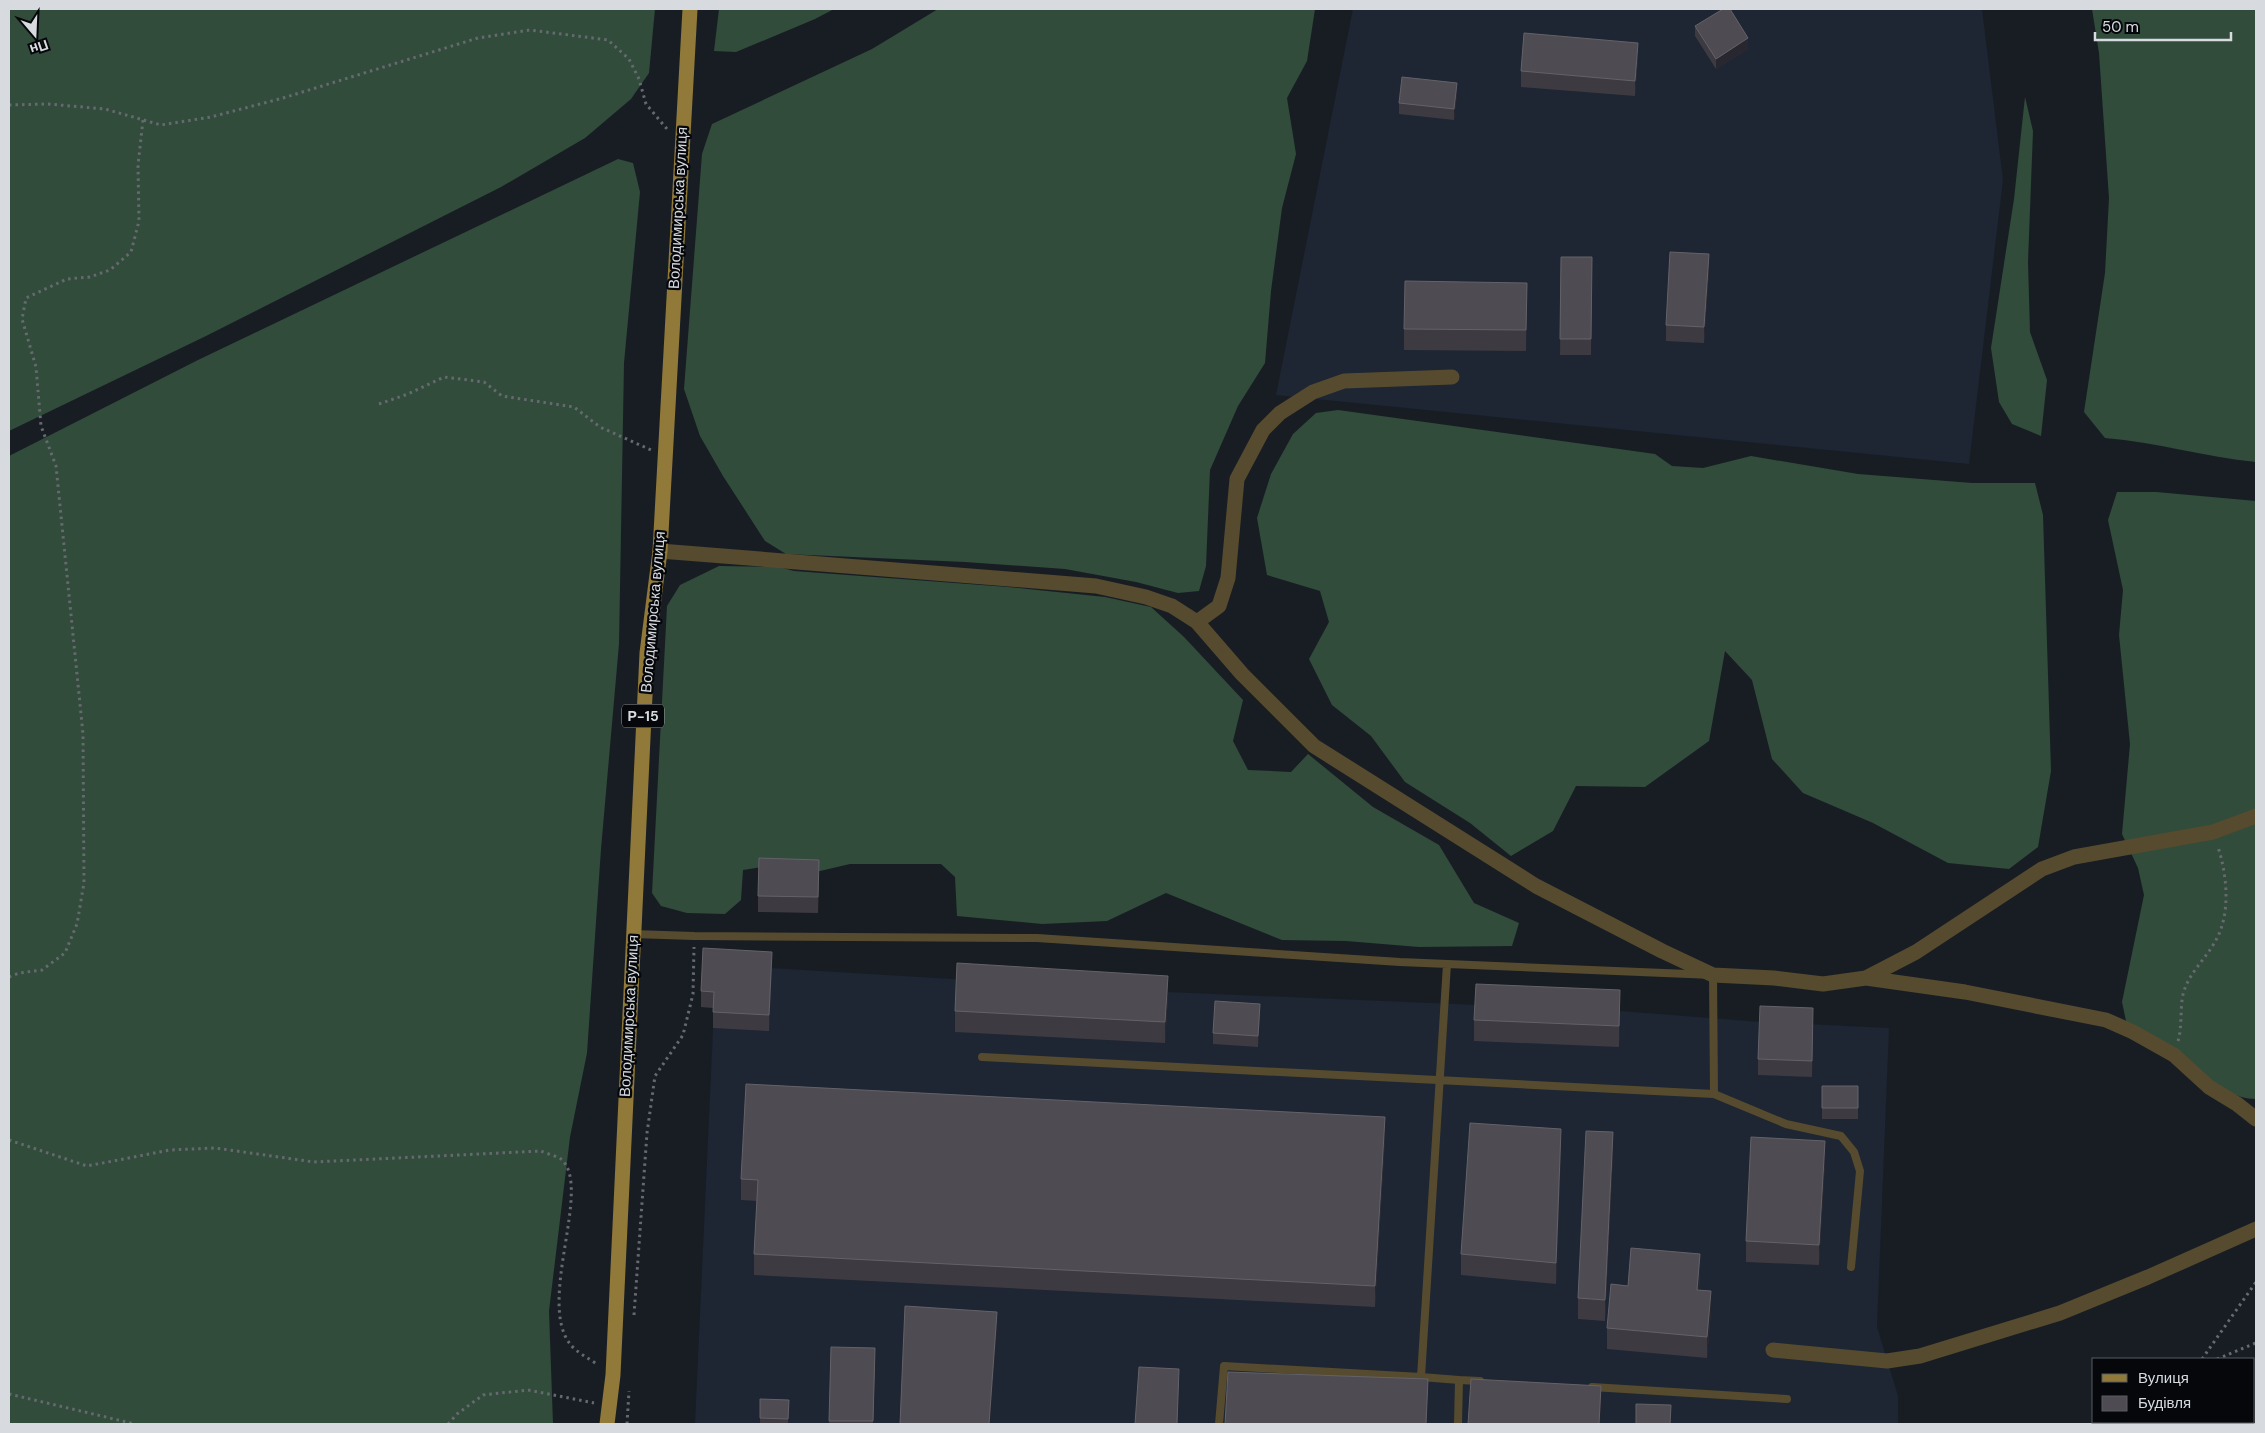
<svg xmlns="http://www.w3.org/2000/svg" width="2265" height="1433" font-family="'DM Sans',sans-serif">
  <rect width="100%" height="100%" fill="#181d24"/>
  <path fill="#1d2632" d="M1353,9H1982L2003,180L1969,464L1276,395Z
    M703,964L1167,992L1620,1011L1760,1022L1889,1028L1877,1327L1898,1396V1424H695L714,1008L701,1007Z"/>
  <path fill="#314c3b" d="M9,9H655L649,73L631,99L585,138L501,187L206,336L9,431Z
    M719,9H834L815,19L736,52L714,51Z
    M938,9H1315L1307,61L1287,98L1296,154L1282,208L1271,291L1265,363L1238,406L1210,470L1206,566L1199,591L1178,593L1136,582L1065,569L965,562L786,554L765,541L723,476L700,436L684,389L702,154L712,124L872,49Z
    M2092,9H2256V462C2205,457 2156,442 2105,438L2084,412L2105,273L2109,198L2099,53Z
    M2025,97L2033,131L2028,262L2030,332L2047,380L2041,436L2012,424L1999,402L1991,348L2014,199Z
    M618,159L633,163L640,192L624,363L619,644L601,849L587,1053L570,1137L549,1311L553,1424H9V456L198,360Z
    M1338,410L1655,454L1672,466L1703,468L1751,456L1858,474L1972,483H2035L2043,515L2051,771L2038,847L2009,869L1948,863L1873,823L1803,793L1772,759L1752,680L1725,651L1709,741L1645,787L1576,786L1553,831L1511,856L1470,823L1405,782L1371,736L1332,705L1309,659L1329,622L1320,591L1267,575L1257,518L1271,474L1293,434L1316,413Z
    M2117,492H2156L2256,501V1099C2218,1099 2158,1045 2126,1021L2122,1002L2144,895L2138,868L2122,834L2130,744L2119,635L2123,590L2108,520Z
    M719,566L779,567L794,571L1008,587L1105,597L1151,607L1184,637L1243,700L1233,741L1248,770L1291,772L1308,754L1373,807L1439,845L1474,903L1519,923L1512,946L1419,947L1346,941L1282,940L1166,893L1107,921L1042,924L957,916L955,877L941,864H850L820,871L762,867L743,870L741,900L725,914L687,913L661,906L652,893L667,606L680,585Z"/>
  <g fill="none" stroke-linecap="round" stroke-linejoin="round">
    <path stroke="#666a70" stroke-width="3" stroke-dasharray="2.5 4" stroke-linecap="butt" d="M9,105L48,104L105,109L161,125L211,117L283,98L478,38L530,30L608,40L629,59L639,79L646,104L667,129
      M379,404L408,394L444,377L484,382L502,396L574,407L600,427L651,450
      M9,977L19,973L42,970L65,953L77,924L84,883L83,734L56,466L41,426L36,367L22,319L26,298L67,279L90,277L110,270L131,252L139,221L138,165L143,120
      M2178,1041C2183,1025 2179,1002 2185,988C2192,970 2207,957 2216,940C2231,913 2227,875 2218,847
      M9,1140L87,1166L170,1150L215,1148L314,1162L541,1151C547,1154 558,1156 562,1160C592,1189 537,1301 570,1344C576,1352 590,1359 598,1365
      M634,1315L647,1133L655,1076L683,1035L693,994L694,947
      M2202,1359L2256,1282
      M2217,1359L2256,1343
      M9,1394L135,1424
      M448,1424L457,1414L483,1395L528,1390L594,1403
      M627,1424L629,1391
      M2101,1424L2107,1422"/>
    <path stroke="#564b2e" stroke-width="8" d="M633,934L694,936L1037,938L1400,962L1713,975L1714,1094
      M982,1057L1714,1094L1786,1124L1841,1136L1854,1152L1860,1171L1851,1267
      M1421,1377L1459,1380
      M1592,1387L1787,1399
      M1219,1424L1224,1366L1421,1377L1447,964
      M1458,1424L1459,1380L1480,1381"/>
    <path stroke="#564b2e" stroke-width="15" d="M660,551L1096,586L1146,597L1172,606L1197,622L1242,674L1314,746L1536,886L1662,951L1713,975L1774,978L1823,984L1866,978L1965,992L2106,1020L2133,1032L2174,1055L2209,1087L2237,1104L2256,1119
      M1197,622L1219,606L1228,578L1237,479L1263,430L1280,413L1313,392L1344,381L1452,377
      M1866,978L1916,952L2042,869L2074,857L2213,832L2256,816
      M1773,1350L1887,1361L1920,1356L2060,1313L2148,1277L2256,1229"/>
    <path stroke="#907939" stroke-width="15" d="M607,1424L613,1375L647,653L660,551L690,9"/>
  </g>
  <path fill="#3e3a42" d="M1695,26L1748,49L1716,69L1695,36Z
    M1638,58L1635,96L1521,87V71Z
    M1457,94L1454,120L1399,114V103Z
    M1561,257H1592L1591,355H1560Z
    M1709,270L1704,343L1666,341V325Z
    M1527,283L1526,351L1404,350V329Z
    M819,876L818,913L758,912V896Z
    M772,967L769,1031L713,1028V1008L701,1007V991Z
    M1168,996L1165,1043L955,1032V1011Z
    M1620,1011L1619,1047L1474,1041V1020Z
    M1260,1014L1258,1047L1213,1044V1033Z
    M1813,1024L1812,1077L1758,1075V1059Z
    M1822,1086H1858V1119H1822Z
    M1385,1138L1375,1307L754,1275V1254L757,1201L741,1200V1179Z
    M1561,1150L1556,1284L1461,1275V1254Z
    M1613,1153L1605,1321L1578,1319V1298Z
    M1825,1162L1819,1265L1746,1262V1241Z
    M1700,1275L1699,1290L1711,1312L1707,1358L1607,1349V1328L1628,1286Z
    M831,1347L875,1364L873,1424H829Z
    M760,1399L789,1400L788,1424H760Z"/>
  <path fill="#28272f" d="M1748,38V49L1716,69V59Z
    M1638,43V58L1635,96V81Z
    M1457,83V94L1454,120V109Z
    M1709,254V270L1704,343V327Z
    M772,952V967L769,1031V1015Z
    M1168,976V996L1165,1043V1022Z
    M1620,990V1011L1619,1047V1026Z
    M1260,1004V1014L1258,1047V1036Z
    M1813,1008V1024L1812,1077V1061Z
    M1385,1117V1138L1375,1307V1286Z
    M1561,1129V1150L1556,1284V1263Z
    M1613,1132V1153L1605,1321V1300Z
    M1825,1141V1162L1819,1265V1245Z
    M1700,1254V1275L1697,1311V1290Z
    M1711,1291V1312L1707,1358V1337Z
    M997,1312V1333L990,1424H989Z
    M1428,1379V1400L1427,1424H1426Z
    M1601,1386V1407L1600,1424H1599Z"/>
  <path fill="#4e4b53" stroke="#646269" d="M1723,9H1730L1748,38L1716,59L1695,26Z
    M1524,33L1638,43L1635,81L1521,71Z
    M1402,77L1457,83L1454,109L1399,103Z
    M1670,252L1709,254L1704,327L1666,325Z
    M1561,257H1592L1591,339H1560Z
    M1405,281L1527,283L1526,330L1404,329Z
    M759,858L819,860L818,897L758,896Z
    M703,948L772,952L769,1015L713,1012L714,992L701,991Z
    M957,963L1168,976L1165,1022L955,1011Z
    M1476,984L1620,990L1619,1026L1474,1020Z
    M1215,1001L1260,1004L1258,1036L1213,1033Z
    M1760,1006L1813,1008L1812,1061L1758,1059Z
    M746,1084L1385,1117L1375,1286L754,1254L758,1180L741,1179Z
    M1822,1086H1858V1108H1822Z
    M1470,1123L1561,1129L1556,1263L1461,1254Z
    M1586,1131L1613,1132L1605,1300L1578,1298Z
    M1751,1137L1825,1141L1819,1245L1746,1241Z
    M1631,1248L1700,1254L1697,1290L1711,1291L1707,1337L1607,1328L1611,1284L1628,1286Z
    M905,1306L997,1312L989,1424H900Z
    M831,1347L875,1348L873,1421H829Z
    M1139,1367L1179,1369L1177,1424H1135Z
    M1228,1372L1428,1379L1426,1424H1225Z
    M1471,1379L1601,1386L1599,1424H1468Z
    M760,1399L789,1400L788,1419L760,1418Z
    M1636,1404L1671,1405L1670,1424H1636Z"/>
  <g text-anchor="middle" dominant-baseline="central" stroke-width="4.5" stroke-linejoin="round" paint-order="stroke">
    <rect fill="#05070a" stroke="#989ba0" stroke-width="1" x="622" y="704.5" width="42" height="23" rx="4"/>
    <g font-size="14" font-weight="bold" fill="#d7dbe0">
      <text x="643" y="716">Р-15</text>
    </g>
    <g font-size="15" fill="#d7dbe0" stroke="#05070a">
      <text transform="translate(678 208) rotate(-87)">Володимирська вулиця</text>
      <text transform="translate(653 612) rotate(-85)">Володимирська вулиця</text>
      <text transform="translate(629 1016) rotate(-87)">Володимирська вулиця</text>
    </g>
  </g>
  <rect width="2265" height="1433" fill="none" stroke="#d7dbe0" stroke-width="20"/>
  <rect x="2092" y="1358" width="162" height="65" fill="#05070a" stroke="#595c60"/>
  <rect x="2102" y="1374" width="25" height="8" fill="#907939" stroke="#595c60"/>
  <text x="2138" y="1383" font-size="15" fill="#d7dbe0">Вулиця</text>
  <rect x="2102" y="1396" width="25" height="15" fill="#4e4b53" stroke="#595c60"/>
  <text x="2138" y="1408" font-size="15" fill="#d7dbe0">Будівля</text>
  <g transform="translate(35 35) rotate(161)" stroke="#05070a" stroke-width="4" paint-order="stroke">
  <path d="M0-4L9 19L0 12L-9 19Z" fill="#d7dbe0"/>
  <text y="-8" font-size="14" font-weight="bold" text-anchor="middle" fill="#d7dbe0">Пн</text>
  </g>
  <path d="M2095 32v8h136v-8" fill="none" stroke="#d7dbe0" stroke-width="2.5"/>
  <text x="2102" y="32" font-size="15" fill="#d7dbe0" stroke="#05070a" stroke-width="4" paint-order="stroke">50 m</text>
</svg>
